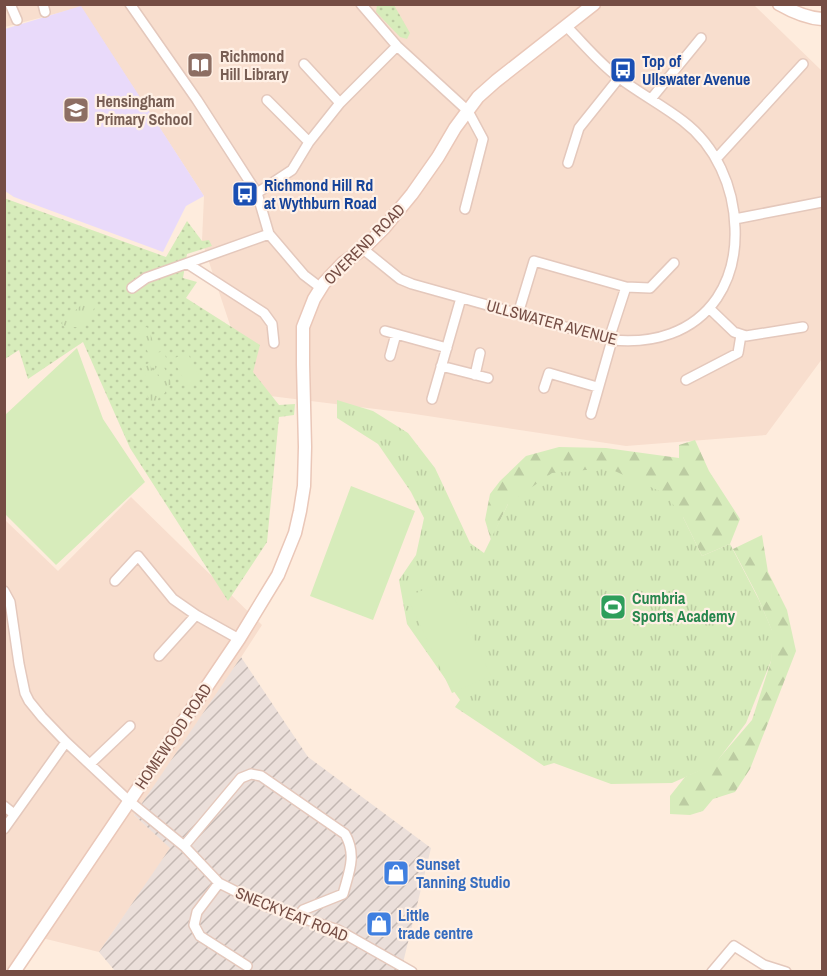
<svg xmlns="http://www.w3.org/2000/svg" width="827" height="976" font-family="'Archivo Narrow',sans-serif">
  <defs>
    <pattern id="industrial-furrows" width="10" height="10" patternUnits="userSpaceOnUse" patternTransform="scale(1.5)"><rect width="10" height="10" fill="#ebdfda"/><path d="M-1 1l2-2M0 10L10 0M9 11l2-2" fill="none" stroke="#c3b7b2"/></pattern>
    <pattern id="grass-dots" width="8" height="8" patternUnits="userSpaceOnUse" patternTransform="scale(1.5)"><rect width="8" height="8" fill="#d7ecbb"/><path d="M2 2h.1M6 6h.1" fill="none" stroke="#bccca2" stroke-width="1.8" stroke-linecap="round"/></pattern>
    <pattern id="forest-firs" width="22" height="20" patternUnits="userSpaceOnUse" patternTransform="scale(1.5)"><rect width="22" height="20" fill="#d7ecbb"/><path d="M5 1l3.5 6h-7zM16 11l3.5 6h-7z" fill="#bccca2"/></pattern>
    <pattern id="park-tufts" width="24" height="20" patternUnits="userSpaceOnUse" patternTransform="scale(1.5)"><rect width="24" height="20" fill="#d7ecbb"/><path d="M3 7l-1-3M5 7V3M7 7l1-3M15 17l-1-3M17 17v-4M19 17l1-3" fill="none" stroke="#bccca2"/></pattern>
  </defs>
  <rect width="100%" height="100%" fill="#feecdd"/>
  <path fill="#f8dece" d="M5,4L754,5L822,71V359L766,435L626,446L408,413L253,394L202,241L204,196L81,7L5,27Z
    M131,497L262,625L197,725L134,815L171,848L99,952L38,937L15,972L4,971V519L58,571Z"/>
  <path fill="url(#industrial-furrows)" d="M241,657L308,757L431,848L401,971H115L99,952L170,848L134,815Z"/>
  <path fill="#e9dafa" d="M81,6L204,196L186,206L163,252L14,197L5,191V29Z"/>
  <path fill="url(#grass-dots)" d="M377,5H394L410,33L407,39L400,37L376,12Z
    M4,198L166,257L187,221L202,241L209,240L212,246L187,254L183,278L197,282L186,298L260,345L253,372L279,405L295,404L294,415L279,417L267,542L228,601L130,448L83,342L28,379L19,350L5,359Z"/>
  <path fill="url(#forest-firs)" d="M695,440L709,471L740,519L730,544L702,556L683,517L508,504L491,540L485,520L490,494L500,481L526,456L559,447L606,448L679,458V445Z
    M762,535L768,572L787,610L796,651L750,769L735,792L713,799L703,811L690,815L670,814V796L685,777L715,763L752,720L771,661L772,631L757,595L733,549Z"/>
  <path fill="url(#park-tufts)" d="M88,299L95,306L92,313L80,327H71L66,329L61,323Z
    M147,327L154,343L158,341L162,350L157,353L159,355L164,353L167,360L162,363L172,384L165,387V393L159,397L157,402L155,404L149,400L147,394L157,386L151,387L141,367L149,363L156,377L159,376L138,331Z
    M337,400L373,411L408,433L435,468L470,543L484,553L508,504L552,473L608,468L664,493L683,517L702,556L730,544L759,600L774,635L771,661L746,723L715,764L672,783L611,784L554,763L544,766L455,707L460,700L407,624L399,580L416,555L424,518L411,492L378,444L337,418Z"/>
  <path fill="#d7ecbb" d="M77,348L103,419L145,482L56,565L5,514V415Z
    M187,352L201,379L187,386L173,359Z
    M351,486L415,511L373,620L310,596Z
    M446,580L491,676L452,693L407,597Z"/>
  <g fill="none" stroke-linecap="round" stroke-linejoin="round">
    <defs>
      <path id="street" d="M10,4L17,20
        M43,4L45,12
        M130,4L197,100L257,193L269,234L304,275L321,288
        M361,4L397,46L468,111L483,139L465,209
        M304,64L340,103
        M651,99L701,38
        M267,100L309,142
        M716,159L803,64
        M568,163L579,128L619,78
        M257,193L292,170L309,142L340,103L397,46
        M735,219L822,202
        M363,249L400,279L412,284L612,340C653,344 693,333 717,298C731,277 736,253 735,228C734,187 716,146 683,121C662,105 639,93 618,77C599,63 583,43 566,26
        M188,264L264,313L272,324L274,343
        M626,287L650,288L674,263
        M132,288L146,278L269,234
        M709,308L734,332L746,336L803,327
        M518,314L534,261L626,287L609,339
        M385,331L447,348
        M390,356L396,334
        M441,366L488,378
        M475,375L480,353
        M686,380L738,353L741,335
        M544,388L549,373L597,387
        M432,399L461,298
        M591,414L612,340
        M115,581L138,556L173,599L196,615L239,639
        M4,591L10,602L19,664L25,693L29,701L42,717L66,742L129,801L184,846L219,883L263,905L338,930L412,972
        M159,656L196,615
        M90,764L130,726
        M4,806L14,814
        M4,829L66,742
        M184,846L241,778L251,774L261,776L345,834C357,855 349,872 343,894L303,910L298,917
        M219,883L197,912L194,925L200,936L247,966
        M712,972L734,946L764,965L786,972"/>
      <path id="secondary" d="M779,4C793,12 807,18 822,19
        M14,972L239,639L278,575L295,533L300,511L304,486L305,447L303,364V327L314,299L324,283L343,263L363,249L384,228L412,194L438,157L455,128L478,97L496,81L594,4"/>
    </defs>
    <use href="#street" stroke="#e4c8bc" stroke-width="12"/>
    <use href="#secondary" stroke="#eac7b8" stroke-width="15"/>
    <use href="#street" stroke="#fff" stroke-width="9"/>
    <use href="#secondary" stroke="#fff" stroke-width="12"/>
  </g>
  <defs>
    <symbol id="library-square" viewBox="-11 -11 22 22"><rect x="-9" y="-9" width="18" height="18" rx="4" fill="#8d6e63" stroke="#fff0e5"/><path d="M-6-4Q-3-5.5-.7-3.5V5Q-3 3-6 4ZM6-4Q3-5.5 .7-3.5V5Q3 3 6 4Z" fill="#fff"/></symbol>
    <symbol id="bus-square" viewBox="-11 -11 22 22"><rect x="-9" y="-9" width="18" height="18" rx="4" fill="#1a4fb4" stroke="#fff0e5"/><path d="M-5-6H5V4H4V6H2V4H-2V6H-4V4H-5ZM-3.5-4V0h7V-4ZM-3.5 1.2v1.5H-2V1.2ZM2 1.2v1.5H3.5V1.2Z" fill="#fff"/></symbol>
    <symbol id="school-square" viewBox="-11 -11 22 22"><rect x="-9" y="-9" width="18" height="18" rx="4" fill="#8d6e63" stroke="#fff0e5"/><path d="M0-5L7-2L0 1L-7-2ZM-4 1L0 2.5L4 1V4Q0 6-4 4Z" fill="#fff"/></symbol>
    <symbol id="stadium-square" viewBox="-11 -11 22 22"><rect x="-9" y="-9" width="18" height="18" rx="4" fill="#2e9e5b" stroke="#fff0e5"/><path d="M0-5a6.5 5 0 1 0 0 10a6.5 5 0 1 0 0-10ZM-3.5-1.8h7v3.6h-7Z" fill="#fff"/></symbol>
    <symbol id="shop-square" viewBox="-11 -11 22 22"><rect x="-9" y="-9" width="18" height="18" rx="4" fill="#3f7fe0" stroke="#fff0e5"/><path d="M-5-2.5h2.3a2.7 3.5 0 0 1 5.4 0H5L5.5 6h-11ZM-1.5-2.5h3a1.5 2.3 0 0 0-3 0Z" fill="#fff"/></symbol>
  </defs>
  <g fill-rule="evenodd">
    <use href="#library-square" x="185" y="50" width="30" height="30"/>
    <use href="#bus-square" x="608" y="55" width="30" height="30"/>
    <use href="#school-square" x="61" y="95" width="30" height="30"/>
    <use href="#bus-square" x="230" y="179" width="30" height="30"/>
    <use href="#stadium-square" x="598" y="592" width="30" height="30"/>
    <use href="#shop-square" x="381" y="858" width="30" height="30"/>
    <use href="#shop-square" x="364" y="909" width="30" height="30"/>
  </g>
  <g text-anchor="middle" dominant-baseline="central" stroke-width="4.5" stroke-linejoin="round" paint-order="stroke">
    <g font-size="16" font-weight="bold" fill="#785e54" stroke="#fff0e5" text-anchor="start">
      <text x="220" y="56">Richmond<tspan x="220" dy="18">Hill Library</tspan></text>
      <text x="96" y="101">Hensingham<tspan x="96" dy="18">Primary School</tspan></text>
    </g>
    <g font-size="16" font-weight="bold" fill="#164399" stroke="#fff0e5" text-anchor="start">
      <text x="642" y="61">Top of<tspan x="642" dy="18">Ullswater Avenue</tspan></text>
      <text x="264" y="185">Richmond Hill Rd<tspan x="264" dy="18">at Wythburn Road</tspan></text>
    </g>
    <g font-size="16" fill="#754d44" stroke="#fff0e5">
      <text transform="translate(364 244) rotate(-45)">OVEREND ROAD</text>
      <text transform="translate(552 322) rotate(15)">ULLSWATER AVENUE</text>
      <text transform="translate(173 736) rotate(-56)">HOMEWOOD ROAD</text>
      <text transform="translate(292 914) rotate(22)">SNECKYEAT ROAD</text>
    </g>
    <g font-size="16" font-weight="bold" fill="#27864d" stroke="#fff0e5" text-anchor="start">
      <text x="632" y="598">Cumbria<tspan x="632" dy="18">Sports Academy</tspan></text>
    </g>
    <g font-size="16" font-weight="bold" fill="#366cbe" stroke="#fff0e5" text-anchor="start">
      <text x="416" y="864">Sunset<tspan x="416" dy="18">Tanning Studio</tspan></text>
      <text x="398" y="915">Little<tspan x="398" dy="18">trade centre</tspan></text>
    </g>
  </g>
  <rect width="827" height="976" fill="none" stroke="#754d44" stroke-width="12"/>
</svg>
